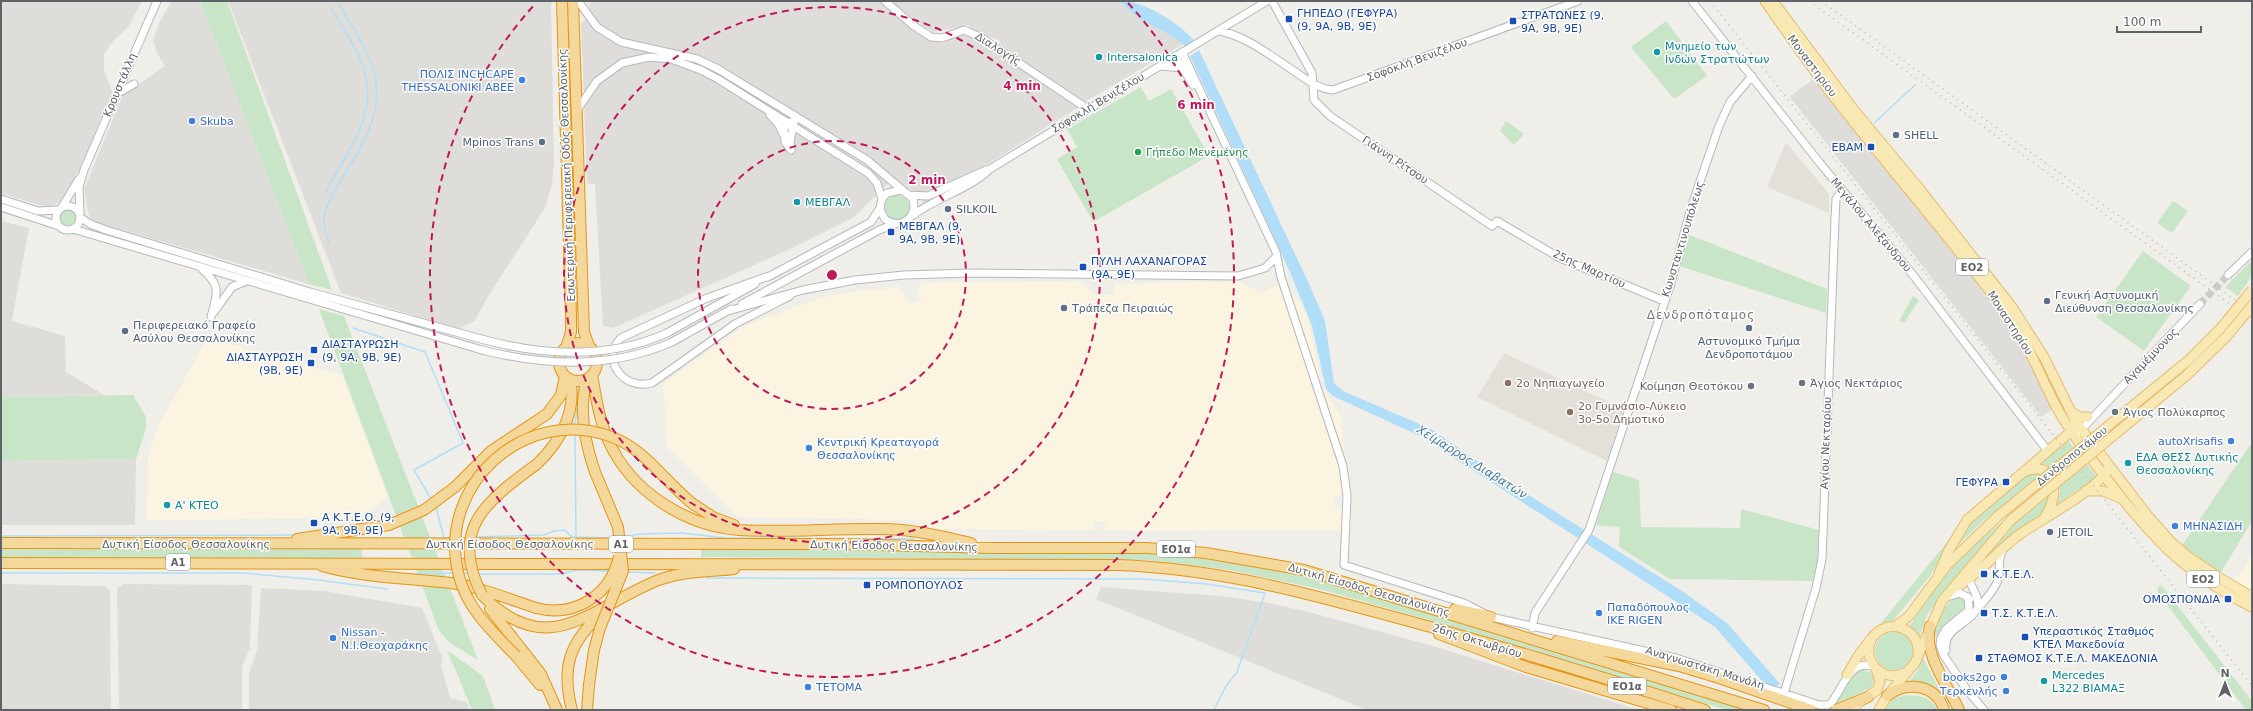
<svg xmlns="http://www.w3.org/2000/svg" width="2253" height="711" font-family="'DejaVu Sans',sans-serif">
  <rect width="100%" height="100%" fill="#f0eee8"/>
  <path fill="#fbf4e1" d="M1080,281L1094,295H1112L1115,284L1238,281L1262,293L1283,282L1300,303L1309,322L1321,385L1342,419L1346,493L1333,498L1336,509L1343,506V530L1105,531L1104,522L1095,521L1094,530L926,529L914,520L737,517L667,447L663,383L748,324L830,295L857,291L899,288L910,304L921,299L917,290L922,283Z
    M219,341L342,375L388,498L367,512L348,518L147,520L148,456L158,427L205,342Z
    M2252,555V590L2235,581Z"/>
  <path fill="#dfddda" d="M1,1H142L128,27L114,40L104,54V69L112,92L82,164L67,193L62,201L52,206L38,205L1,193Z
    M172,1H200L309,284L95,222L89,216L84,189L123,95L165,66L156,51L153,40L159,23Z
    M228,1H551L554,164L552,185L545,208L487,298L475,321L458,329L341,293Z
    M589,1H880L926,39L943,43L959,34L969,35L1082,105L924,204L917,194L894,178L854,217L788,250L613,328L603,326L595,184H587L581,23L590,16Z
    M891,1H1120L1171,30L1183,44L1085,102L1002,47L999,40L972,31L969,25L933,32L923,26Z
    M1813,79L2011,324L2043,387L2052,410L2041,417L1790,97Z
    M1,221L29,228L12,321L65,336L66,372L104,395L1,397Z
    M136,459L135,525H1V461Z
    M1,584L106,586L110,591L111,710H1Z
    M123,584L252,585L250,648L242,667V710H119L117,594L118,587Z
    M1101,587L1220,596L1269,603L1309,612L1433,646L1639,710H1367L1096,599Z
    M261,588L325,591L422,608L443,659L441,665L450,698L466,702L470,710H249V673L257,650Z"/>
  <path fill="#e3dfd9" d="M1786,142L1829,194V213L1767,187Z
    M1504,353L1624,409L1607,461L1477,397Z"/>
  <path fill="#c9e5c7" d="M200,1H227L332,290L309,284Z
    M1666,21L1707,76L1674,99L1631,47Z
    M1141,87L1149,101L1171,89L1209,156L1093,222L1057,159L1077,147L1067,129Z
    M1506,121L1524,134L1514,145L1500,131Z
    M885 207a12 12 0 1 1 24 0a12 12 0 1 1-24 0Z
    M2173,201L2188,211L2172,233L2157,223Z
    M57 218a11 11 0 1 1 22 0a11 11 0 1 1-22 0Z
    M1687,234L1827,289L1826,313L1679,266Z
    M2143,251L2191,286L2144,351L2096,317Z
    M2252,260V276L2238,296L2225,287Z
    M1913,296L1919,300L1904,323L1899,321Z
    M319,309L344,316L478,660L450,643L439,631Z
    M133,395L146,417V428L136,459L1,461V397Z
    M2067,439L2097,477L2057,504C2065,479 2057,475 2036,467Z
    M2252,442V521L2220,574L2181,547Z
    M1613,472L1639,480L1641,527L1740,528L1741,509L1819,530L1817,563L1813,581L1670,579L1619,547L1620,527L1596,525Z
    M2029,474H2038L2048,481L2051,496L2043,513L1983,560L2015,523L2045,498L2033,482L1997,514L1986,518L1956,547L1970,523Z
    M2007,517L1937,601L1927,615L1919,638L1908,628L1937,586L1959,559Z
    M1952,536L1930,576L1892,622L1881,623Z
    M1,548L362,549V559L1,557Z
    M701,549C798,549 896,549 993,550C1105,551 1216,552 1324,581L1748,710H1727L1419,617L1315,588L1230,570L1145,560L701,557Z
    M2159,585L2162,586L2252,701V710H2246L2157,591Z
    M1958,597L1965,601L1964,610L1944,626L1937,637H1934C1934,624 1945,601 1958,597Z
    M1875 651a19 19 0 1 1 38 0a19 19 0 1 1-38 0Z
    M447,650L483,676L495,710H472Z
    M1923,658L1950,710H1946L1940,696L1906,686L1918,670Z
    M1863,669L1871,673L1874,677L1872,687L1838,704L1836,702L1854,673Z
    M1906,695C1919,696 1932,696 1937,710H1885L1893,699Z"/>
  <path fill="#b0def8" d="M1121,1C1145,1 1178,23 1194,40L1185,46C1167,29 1135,22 1121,1Z
    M1199,50L1310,286L1325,321L1334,383L1343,391L1431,429L1503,479L1682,591L1727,623L1780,684L1770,690L1715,627L1422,437L1333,396L1326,389L1312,326L1290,272L1190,56Z"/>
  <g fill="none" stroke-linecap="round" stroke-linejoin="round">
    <path stroke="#b0def8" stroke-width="1.5" d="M1874,123L1915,85
      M325,193C350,146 385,109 358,54C350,37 339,22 330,6
      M329,243C326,236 324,228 324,220C325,208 333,193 339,183C358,153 381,121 376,83C373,54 353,30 339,4
      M353,328L425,352L463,443L414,470L431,499
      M575,425L579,387
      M575,433L576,537
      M436,507L444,538L453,537
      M1,536L295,535
      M474,537L544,535L554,531L565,530L572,537L615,538
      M375,538H443
      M623,538L639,534L681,533L726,538L914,539
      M627,572L655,573
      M1,573H244L318,580L387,589
      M462,573H470
      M408,574L454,573
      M478,574H561L577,570L610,571
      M706,578L1145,579L1207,584L1265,593L1237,672L1226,686L1214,710"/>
    <path stroke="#cccbc8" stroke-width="7" stroke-dasharray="7 3.5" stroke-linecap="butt" d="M2200,304L2228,275"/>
    <defs>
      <path id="minor" d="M578,1L597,27L621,42L697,59L718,69L867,160L913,199C918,218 900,230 885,219C878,209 879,201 887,193L901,190
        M885,1L914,26L931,37L942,38L964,30L980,37L1088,109
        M1272,1L1312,73L1314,100L1330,116L1492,226L1497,221L1560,258L1664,301
        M1692,1L1819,162L1913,275L2047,450
        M1220,31C1248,37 1271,56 1294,71C1306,79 1318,89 1333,90L1578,1
        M1182,52L1276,252L1281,277L1343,466L1347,496L1344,565L1464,603L1491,617L1676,658L1819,705H1827L1831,703C1844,687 1849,658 1875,667
        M1175,56L1193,85
        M1161,66L1182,68
        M116,94L134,84
        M577,110L597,81L622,63L649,57L671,59L701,70L718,79L868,173L877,183L882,199
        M770,115L779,125L783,134
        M791,150L785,142L784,128L791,122
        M791,150L790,142L794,122
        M909,195L928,196L986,170
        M1,199L38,211L59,210
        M56 218a12 12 0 1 1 24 0a12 12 0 1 1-24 0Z
        M1,207L59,226
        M62,207L79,179
        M80,215L79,187L84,170L157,1
        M912,216C936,197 967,191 990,169L1267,1
        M80,217L90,224L106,230L310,292L485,340
        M73,229L482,350
        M202,269C222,286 217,294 211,317
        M772,275L707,298L621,338C601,357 621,391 652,383L735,324L790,296
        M2228,275L2252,252
        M768,277L871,222L880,208
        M742,304L879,230L895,224
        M728,311L803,290L855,280L904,275L969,273L1238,276L1265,268L1276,257
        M214,312L232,287L246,281
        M667,333L755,284
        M672,342L731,309
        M2079,432L2200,304
        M1969,580L1977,597L1978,606
        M1947,597L1960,593L1970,599
        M1968,597L1969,610L1946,629L1941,638L1940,645L1943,654L1967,690L1984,710
        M1532,628L1535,613L1589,530L1671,283L1690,211L1719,126L1730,102L1752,76
        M1946,650C1943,630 1964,626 1974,613C1982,603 1994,592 1998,580C2001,570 1997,559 2003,550
        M1784,693L1816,588L1822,559L1835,219L1836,199L1842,190"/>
      <path id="major" d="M1765,1C1792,40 1819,79 1849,116C1900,181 1955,243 2004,310C2028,341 2040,377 2058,410C2072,435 2089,456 2106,478C2151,537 2184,573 2252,607
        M1773,1L1854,110L1918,187L2012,307L2044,357L2076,422L2148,516L2171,542L2190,558L2223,580L2252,597
        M2071,412L2080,417H2088
        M2023,472C2058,458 2060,495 2045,517
        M2085,491H2103L2120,498
        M1939,573L1948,552L1967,520L2075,428
        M1958,586C1980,573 1996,553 2016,537C2039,520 2093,493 2107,471
        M1896,626L1909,616L1947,565L1998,516
        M1907,672C1884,685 1860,661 1872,638C1887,617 1919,627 1918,652
        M1847,675L1858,656L1870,640
        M1852,710L1858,703L1877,690L1880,681L1876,669
        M1879,710L1887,696L1915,663L1942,601L2011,520"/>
      <path id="highway" d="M562,1L571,316V332L566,348
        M573,1L584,332L590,348
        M559 362a19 19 0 1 1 38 0a19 19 0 1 1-38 0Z
        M592,375C596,397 599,419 608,440C630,490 684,526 739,530C785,533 835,528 881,529C912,529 941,536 971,543
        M587,379C578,409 585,443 595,472
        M537,464C560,442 577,412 570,379
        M693,504L713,517L734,525
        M297,539L389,525L424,510L455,487L491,451L547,414L561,395L565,376
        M1,543L841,544L992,548H1147L1206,553L1304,570L1764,710
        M1,563L1118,565C1221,569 1307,593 1405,620C1505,647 1606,678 1705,710
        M322,566C365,578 407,578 451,583C480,587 509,599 536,608
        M482,595C548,662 589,609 656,581C680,571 708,572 734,569
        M490,609L541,674L557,710
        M1455,609L1491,617
        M1930,626C1923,655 1948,685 1959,710
        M1439,634L1526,667L1671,710
        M1557,641L1679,666L1719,678L1811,710
        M516,656L540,685
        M1887,696C1907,680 1937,685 1944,710
        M572,710C561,668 569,643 601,614
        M587,710L589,685
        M1836,710L1868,697"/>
    </defs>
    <use href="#minor" stroke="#b5b8bb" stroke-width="9"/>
    <use href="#major" stroke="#e6bb6b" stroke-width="11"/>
    <use href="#highway" stroke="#e49514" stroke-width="12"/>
    <use href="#minor" stroke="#fff" stroke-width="7"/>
    <use href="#major" stroke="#f8e9b4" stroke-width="9"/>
    <use href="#highway" stroke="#f4d79a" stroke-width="10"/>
    <path stroke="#b5b6b7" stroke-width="1.5" stroke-dasharray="1 5" stroke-linecap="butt" d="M1710,1L2252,686
      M1809,1L2252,320
      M1821,1L2252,312"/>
    <defs>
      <path id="minor-bridge" d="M485,340C546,356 609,359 667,333
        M482,350C545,366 611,369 672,342"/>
      <path id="major-bridge" d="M1998,516L2190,359L2220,329L2252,290
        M2011,520L2187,375L2227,336L2252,306"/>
      <path id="highway-bridge" d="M482,595C448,528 488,500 537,464
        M536,608C575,618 611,595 619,556
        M516,656C493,632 467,609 459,576C435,486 525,404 612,437C645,449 666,483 693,504
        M589,685L594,650L600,628L623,571L618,527L595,472"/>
    </defs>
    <use href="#minor-bridge" stroke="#b5b8bb" stroke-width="9" stroke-linecap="butt"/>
    <use href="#major-bridge" stroke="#e6bb6b" stroke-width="11" stroke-linecap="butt"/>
    <use href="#highway-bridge" stroke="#e49514" stroke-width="12" stroke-linecap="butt"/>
    <use href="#minor-bridge" stroke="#fff" stroke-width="7"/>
    <use href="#major-bridge" stroke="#f8e9b4" stroke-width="9"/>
    <use href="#highway-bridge" stroke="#f4d79a" stroke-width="10"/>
  </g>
  <g fill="none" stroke="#c2185b" stroke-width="2" stroke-dasharray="7 5">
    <circle cx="832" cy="275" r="134"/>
    <circle cx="832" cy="275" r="268"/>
    <path d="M1128 3A402 402 0 1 1 536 3"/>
  </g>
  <g fill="#1a4fb4" stroke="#fff" stroke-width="1.5">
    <rect x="1285" y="15" width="8" height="8" rx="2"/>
    <rect x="1509" y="17" width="8" height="8" rx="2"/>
    <rect x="1867" y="143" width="8" height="8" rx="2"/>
    <rect x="887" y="228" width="8" height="8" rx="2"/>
    <rect x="1079" y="263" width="8" height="8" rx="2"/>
    <rect x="310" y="346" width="8" height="8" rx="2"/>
    <rect x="307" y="359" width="8" height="8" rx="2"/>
    <rect x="2002" y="478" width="8" height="8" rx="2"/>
    <rect x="310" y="519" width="8" height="8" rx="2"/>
    <rect x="1980" y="570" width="8" height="8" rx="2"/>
    <rect x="863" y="581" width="8" height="8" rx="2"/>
    <rect x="2224" y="595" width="8" height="8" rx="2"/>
    <rect x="1980" y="609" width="8" height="8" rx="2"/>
    <rect x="2021" y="633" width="8" height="8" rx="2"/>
    <rect x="1975" y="654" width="8" height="8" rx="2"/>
  </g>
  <g fill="#0f9aa8" stroke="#fff" stroke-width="1.5">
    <circle cx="1657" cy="52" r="4"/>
    <circle cx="1099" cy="57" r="4"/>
    <circle cx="797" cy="202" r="4"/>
    <circle cx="2128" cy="463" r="4"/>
    <circle cx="167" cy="505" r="4"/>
    <circle cx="2044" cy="681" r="4"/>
  </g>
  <g fill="#3f7fe0" stroke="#fff" stroke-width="1.5">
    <circle cx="522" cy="80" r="4"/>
    <circle cx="192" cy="121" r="4"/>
    <circle cx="2231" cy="441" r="4"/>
    <circle cx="809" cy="448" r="4"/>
    <circle cx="2175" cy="526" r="4"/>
    <circle cx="1599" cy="613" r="4"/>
    <circle cx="333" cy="638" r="4"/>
    <circle cx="2004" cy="677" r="4"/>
    <circle cx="808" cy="687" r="4"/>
    <circle cx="2006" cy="691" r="4"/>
  </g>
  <g fill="#5c6f8a" stroke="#fff" stroke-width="1.5">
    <circle cx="1896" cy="135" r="4"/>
    <circle cx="542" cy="142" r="4"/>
    <circle cx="948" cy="209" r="4"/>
    <circle cx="2047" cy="301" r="4"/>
    <circle cx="1064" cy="308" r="4"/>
    <circle cx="1749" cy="328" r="4"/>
    <circle cx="125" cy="331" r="4"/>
    <circle cx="2050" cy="532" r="4"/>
  </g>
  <circle fill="#2e9e5b" stroke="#fff" stroke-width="1.5" cx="1138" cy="152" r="4"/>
  <g fill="#8d6e63" stroke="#fff" stroke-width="1.5">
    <circle cx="1508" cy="383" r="4"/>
    <circle cx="1570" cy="412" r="4"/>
  </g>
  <g fill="#6b7280" stroke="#fff" stroke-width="1.5">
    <circle cx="1802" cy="383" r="4"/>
    <circle cx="1751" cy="386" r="4"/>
    <circle cx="2115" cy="412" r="4"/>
  </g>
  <g text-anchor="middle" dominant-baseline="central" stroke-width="3" stroke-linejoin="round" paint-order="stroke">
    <g fill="#fff" stroke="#8f9295" stroke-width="1">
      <rect x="1956" y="259" width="32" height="16" rx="3"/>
      <rect x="609" y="536" width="24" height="16" rx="3"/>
      <rect x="1157" y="541" width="38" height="16" rx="3"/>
      <rect x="166" y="554" width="24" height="16" rx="3"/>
      <rect x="2187" y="571" width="32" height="16" rx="3"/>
      <rect x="1608" y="678" width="38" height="16" rx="3"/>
    </g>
    <g font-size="10" font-weight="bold" fill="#5f6367">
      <text x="1972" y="267">ΕΟ2</text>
      <text x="621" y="544">Α1</text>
      <text x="1176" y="549">ΕΟ1α</text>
      <text x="178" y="562">Α1</text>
      <text x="2203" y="579">ΕΟ2</text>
      <text x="1627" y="686">ΕΟ1α</text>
    </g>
    <g font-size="11" fill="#164399" stroke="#fff" text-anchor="start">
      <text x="1297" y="13">ΓΗΠΕΔΟ (ΓΕΦΥΡΑ)<tspan x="1297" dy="13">(9, 9Α, 9Β, 9Ε)</tspan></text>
      <text x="1521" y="15">ΣΤΡΑΤΩΝΕΣ (9,<tspan x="1521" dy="13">9Α, 9Β, 9Ε)</tspan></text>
      <text x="1863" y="147" text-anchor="end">ΕΒΑΜ</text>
      <text x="899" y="226">ΜΕΒΓΑΛ (9,<tspan x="899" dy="13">9Α, 9Β, 9Ε)</tspan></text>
      <text x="1091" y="261">ΠΥΛΗ ΛΑΧΑΝΑΓΟΡΑΣ<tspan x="1091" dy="13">(9Α, 9Ε)</tspan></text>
      <text x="322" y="344">ΔΙΑΣΤΑΥΡΩΣΗ<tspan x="322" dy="13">(9, 9Α, 9Β, 9Ε)</tspan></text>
      <text x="303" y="357" text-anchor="end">ΔΙΑΣΤΑΥΡΩΣΗ<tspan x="303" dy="13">(9Β, 9Ε)</tspan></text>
      <text x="1998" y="482" text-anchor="end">ΓΕΦΥΡΑ</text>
      <text x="322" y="517">Α Κ.Τ.Ε.Ο. (9,<tspan x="322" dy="13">9Α, 9Β, 9Ε)</tspan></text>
      <text x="1992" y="574">Κ.Τ.Ε.Λ.</text>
      <text x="875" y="585">ΡΟΜΠΟΠΟΥΛΟΣ</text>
      <text x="2220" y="599" text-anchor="end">ΟΜΟΣΠΟΝΔΙΑ</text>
      <text x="1992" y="613">Τ.Σ. Κ.Τ.Ε.Λ.</text>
      <text x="2033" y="631">Υπεραστικός Σταθμός<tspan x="2033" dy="13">ΚΤΕΛ Μακεδονία</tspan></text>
      <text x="1987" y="658">ΣΤΑΘΜΟΣ Κ.Τ.Ε.Λ. ΜΑΚΕΔΟΝΙΑ</text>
    </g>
    <g font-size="11" fill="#0d838f" stroke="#fff" text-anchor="start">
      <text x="1665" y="46">Μνημείο των<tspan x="1665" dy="13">Ινδών Στρατιώτων</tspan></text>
      <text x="1107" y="57">Intersalonica</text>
      <text x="805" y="202">ΜΕΒΓΑΛ</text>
      <text x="2136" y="457">ΕΔΑ ΘΕΣΣ Δυτικής<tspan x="2136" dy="13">Θεσσαλονίκης</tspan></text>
      <text x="175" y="505">Α' ΚΤΕΟ</text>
      <text x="2052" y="675">Mercedes<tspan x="2052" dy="13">L322 ΒΙΑΜΑΞ</tspan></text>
    </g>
    <g font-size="11" fill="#5f6367" stroke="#fff">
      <text transform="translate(998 49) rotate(32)">Διαλογής</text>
      <text transform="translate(1417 60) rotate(-20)">Σοφοκλή Βενιζέλου</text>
      <text transform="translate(1812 66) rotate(53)">Μοναστηρίου</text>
      <text transform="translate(120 85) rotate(-67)">Κρουστάλλη</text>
      <text transform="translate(1098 103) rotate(-31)">Σοφοκλή Βενιζέλου</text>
      <text transform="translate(1395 160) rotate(34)">Γιάννη Ρίτσου</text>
      <text transform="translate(567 175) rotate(-92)">Εσωτερική Περιφερειακή Οδός Θεσσαλονίκης</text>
      <text transform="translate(1871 225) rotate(50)">Μεγάλου Αλεξάνδρου</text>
      <text transform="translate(1683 239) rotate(-73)">Κωνσταντινουπόλεως</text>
      <text transform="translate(1589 269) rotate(24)">25ης Μαρτίου</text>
      <text transform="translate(2010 323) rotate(57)">Μοναστηρίου</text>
      <text transform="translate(2151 356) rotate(-46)">Αγαμέμνονος</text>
      <text transform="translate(1826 443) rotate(-88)">Αγίου Νεκταρίου</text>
      <text transform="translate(2072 456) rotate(-39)">Δενδροποτάμου</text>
      <text x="186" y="544">Δυτική Είσοδος Θεσσαλονίκης</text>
      <text x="510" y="544">Δυτική Είσοδος Θεσσαλονίκης</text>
      <text transform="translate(894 546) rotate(1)">Δυτική Είσοδος Θεσσαλονίκης</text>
      <text transform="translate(1369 590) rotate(16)">Δυτική Είσοδος Θεσσαλονίκης</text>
      <text transform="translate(1477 641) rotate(17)">26ης Οκτωβρίου</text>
      <text transform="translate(1705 668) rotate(17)">Αναγνωστάκη Μανόλη</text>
    </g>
    <g font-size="11" fill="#366cbe" stroke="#fff" text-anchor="start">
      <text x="514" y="74" text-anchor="end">ΠΟΛΙΣ INCHCAPE<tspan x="514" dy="13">THESSALONIKI ΑΒΕΕ</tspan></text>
      <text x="200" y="121">Skuba</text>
      <text x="2223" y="441" text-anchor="end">autoXrisafis</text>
      <text x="817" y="442">Κεντρική Κρεαταγορά<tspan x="817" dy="13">Θεσσαλονίκης</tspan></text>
      <text x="2183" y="526">ΜΗΝΑΣΙΔΗ</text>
      <text x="1607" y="607">Παπαδόπουλος<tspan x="1607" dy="13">ΙΚΕ RIGEN</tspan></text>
      <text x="341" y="632">Nissan -<tspan x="341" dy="13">Ν.Ι.Θεοχαράκης</tspan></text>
      <text x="1996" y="677" text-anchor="end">books2go</text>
      <text x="816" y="687">TETOMA</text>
      <text x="1998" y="691" text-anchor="end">Τερκενλής</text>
    </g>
    <g font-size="11" fill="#4e5e75" stroke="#fff" text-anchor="start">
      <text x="1904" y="135">SHELL</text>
      <text x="534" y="142" text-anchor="end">Mpinos Trans</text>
      <text x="956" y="209">SILKOIL</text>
      <text x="2055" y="295">Γενική Αστυνομική<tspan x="2055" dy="13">Διεύθυνση Θεσσαλονίκης</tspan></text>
      <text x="1072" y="308">Τράπεζα Πειραιώς</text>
      <text x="133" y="325">Περιφερειακό Γραφείο<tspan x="133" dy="13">Ασύλου Θεσσαλονίκης</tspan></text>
      <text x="1749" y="341" text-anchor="middle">Αστυνομικό Τμήμα<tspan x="1749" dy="13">Δενδροποτάμου</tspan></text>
      <text x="2058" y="532">JETOIL</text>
    </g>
    <g font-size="11" fill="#27864d" stroke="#fff" text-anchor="start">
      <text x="1146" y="152">Γήπεδο Μενεμένης</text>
    </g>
    <g font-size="11" fill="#785e54" stroke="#fff" text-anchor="start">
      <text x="1516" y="383">2ο Νηπιαγωγείο</text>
      <text x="1578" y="406">2ο Γυμνάσιο-Λύκειο<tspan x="1578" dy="13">3ο-5ο Δημοτικό</tspan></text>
    </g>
    <g font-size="11" fill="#5b616d" stroke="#fff" text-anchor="start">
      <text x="1810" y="383">Άγιος Νεκτάριος</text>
      <text x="1743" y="386" text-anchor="end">Κοίμηση Θεοτόκου</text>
      <text x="2123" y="412">Άγιος Πολύκαρπος</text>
    </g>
    <g font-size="12" letter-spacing="1" fill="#707579" stroke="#fff">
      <text x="1701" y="315">Δενδροπόταμος</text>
    </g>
    <g font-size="12" font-style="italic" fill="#497aa2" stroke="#fff">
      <text transform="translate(1472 462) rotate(32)">Χείμαρρος Διαβατών</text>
    </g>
  </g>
  <circle cx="832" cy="275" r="6" fill="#c2185b" stroke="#fff" stroke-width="2"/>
  <g font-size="12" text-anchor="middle" font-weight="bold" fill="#c2185b" stroke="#fff" stroke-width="3" stroke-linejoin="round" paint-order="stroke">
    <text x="1022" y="90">4 min</text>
    <text x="1196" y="109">6 min</text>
    <text x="927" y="184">2 min</text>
  </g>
  <rect width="2253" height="711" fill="none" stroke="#5f6367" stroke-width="4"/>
  <g transform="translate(2225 683)" stroke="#ffffff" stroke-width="3" paint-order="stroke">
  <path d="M0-3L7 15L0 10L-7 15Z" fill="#5f6367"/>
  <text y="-6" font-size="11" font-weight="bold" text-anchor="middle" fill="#5f6367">N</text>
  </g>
  <path d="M2117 26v6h84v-6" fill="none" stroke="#5f6367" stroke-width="2"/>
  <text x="2123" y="26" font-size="12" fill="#5f6367" stroke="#ffffff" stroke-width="3" paint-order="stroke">100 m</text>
</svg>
